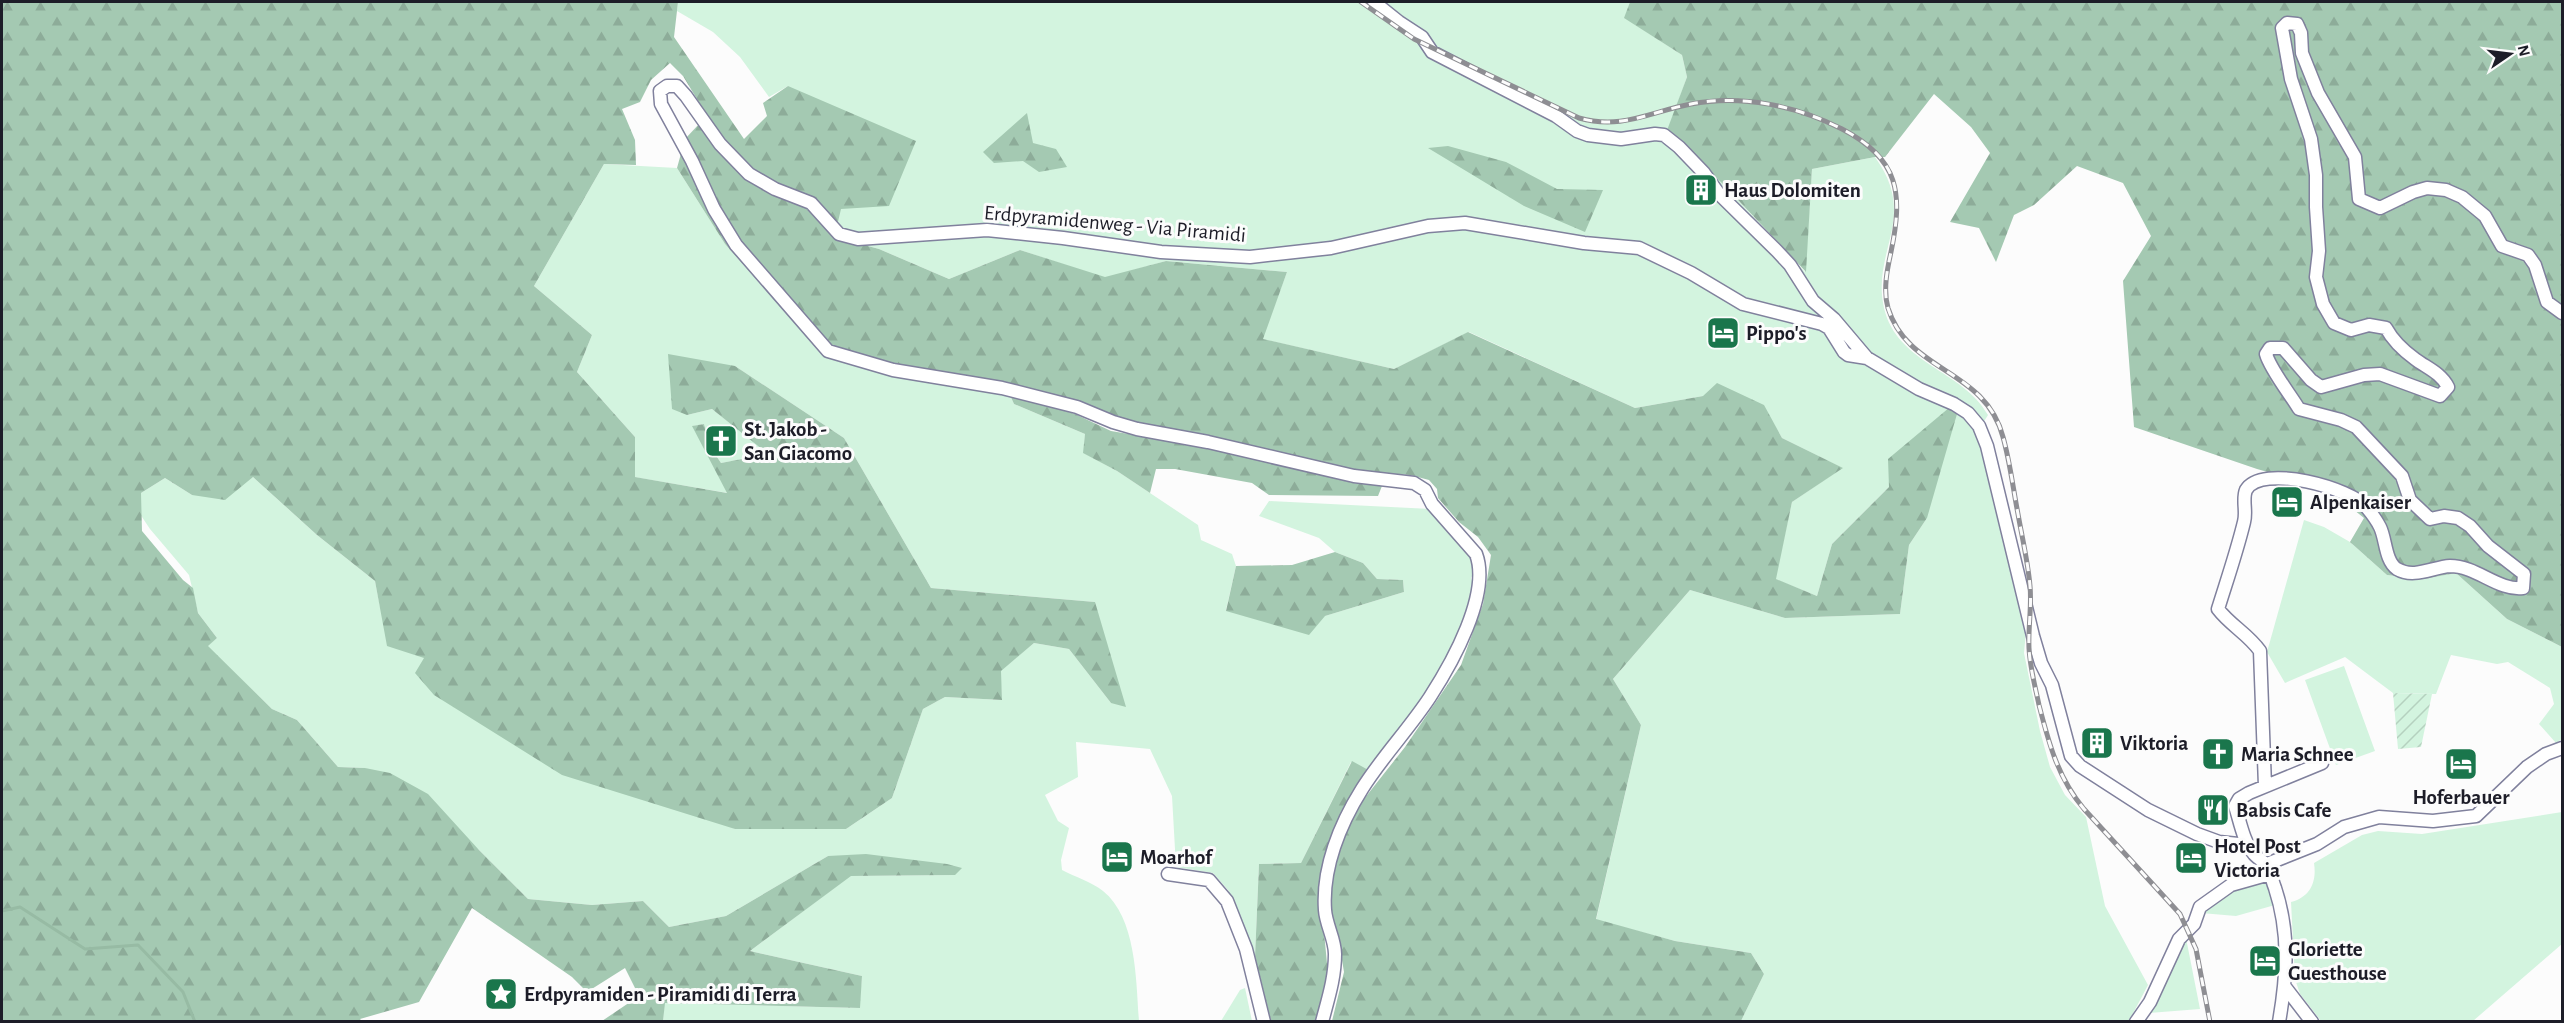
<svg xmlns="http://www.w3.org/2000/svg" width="2564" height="1023" font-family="'Alegreya Sans',sans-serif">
  <defs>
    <pattern id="forest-firs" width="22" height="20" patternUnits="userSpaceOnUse" patternTransform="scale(1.5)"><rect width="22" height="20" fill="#a4c9b2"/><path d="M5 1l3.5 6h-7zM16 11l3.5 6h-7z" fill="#8dac99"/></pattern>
    <pattern id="garden-furrows" width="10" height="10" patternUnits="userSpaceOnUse" patternTransform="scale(1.5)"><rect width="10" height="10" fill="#d3f4df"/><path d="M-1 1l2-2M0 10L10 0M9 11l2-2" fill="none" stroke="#b5d1bf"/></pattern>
  </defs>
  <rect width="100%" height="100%" fill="#fcfcfc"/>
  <path fill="#d3f4df" d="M678,2H1630L1625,18L1682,55L1687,77L1667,133L1723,184L1805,272L1812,169L1875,157C1919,218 1871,250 1884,308C1897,364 1963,370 1988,415L1983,423L2026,631L2024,653L2040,731L2050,767L2065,795L2086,817L2105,906L2148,985L2129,1021H1741L1764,974L1751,953L1675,941L1596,920L1641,725L1613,679L1690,590L1785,618L1900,614L1909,545L1927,518L1889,487L1832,544L1817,596L1775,579L1792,502L1842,468L1782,438L1763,405L1703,396L1635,408L1469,332L1394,369L1262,339L1287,272L1166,261L1105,278L1020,250L949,279L879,249L835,237L840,209L788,86L769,97L740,57L713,32L677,11Z
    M604,164L677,168L725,244L821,353L867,368L1010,395L1014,404L1085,434L1084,453L1117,471L1198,525L1201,540L1232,554L1236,566L1226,610L1325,616L1404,592L1403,580L1377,579L1363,563L1335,552L1319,538L1259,516L1269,501L1431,509L1474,557L1476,568L1471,578C1488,612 1394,741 1372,772L1351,762L1301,863L1259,864L1255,957L1228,890L1213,873L1176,867L1172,796L1150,749L1076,742L1078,777L1045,795L1058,821L1069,828L1061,860L1062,870C1075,877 1092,882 1103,891C1137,918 1136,982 1139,1021L663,1022L664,1003L859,1008L862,976L750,951L850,876L955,875L828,856L726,916L669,927L643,901L592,905L528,899L479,850L365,768L338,767L297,720L272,709L207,646L217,638L198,613L189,575L150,529L140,514L141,493L165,478L192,495L253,477L317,535L375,581L380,607L424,658L735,829H846L892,798L923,709L945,697L1002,700L1000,671L1034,643L1069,649L1111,703L1095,602L931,588L844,438L735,366L687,415L712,409L769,454L721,463L711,448L704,424L693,426L728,493L634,477L635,437L577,372L592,335L534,286Z
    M2304,520L2324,527L2350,542L2387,575L2424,579L2456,573L2507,619L2562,647V739L2556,743L2539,724L2554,704L2550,688L2508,662L2497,664L2451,655L2436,694L2393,693L2345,657L2285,683L2267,652Z
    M2344,666L2375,751L2336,765L2305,680Z
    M2562,812V944L2473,1021H2321L2300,994L2295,979L2291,902C2310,897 2317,882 2314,863L2362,835L2378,831L2422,834Z
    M2268,877L2275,905L2236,916L2201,913L2232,887Z
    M2186,938L2200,1009L2149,1013Z
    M1245,988L1252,1021H1221L1240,990Z"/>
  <path fill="url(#forest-firs)" d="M2,2H678L674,37L744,139L767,116L763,103L788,86L916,141L889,206L841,209L837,226L751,172L723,142L683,76L670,63L651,80L640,102L622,109L635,140L636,165L604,164L534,286L592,335L577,372L635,437V477L727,493L692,426L704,424L711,448L721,463L768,454L712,409L687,415L672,409L668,354L735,366L844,438L931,588L1095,602L1126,707L1111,703L1069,649L1034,643L1001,671L1002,700L945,697L923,709L892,798L846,829H735L562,775L434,695L415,673L424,658L387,646L375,581L317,535L253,477L225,500L192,495L165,478L141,493L142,531L183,580L193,588L198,613L217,638L208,646L272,709L297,720L338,767L365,768L390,773L428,794L479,850L528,899L592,905L643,901L669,927L726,916L828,856L866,854L947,864L962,868L955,875L851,876L750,951L862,976L860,1008L665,1003L663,1021H602L639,996L625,968L587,992L572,977L472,908L419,1002L360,1019L362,1021L2,1022Z
    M1630,2H2562V647L2507,619L2456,573L2424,579L2387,575L2350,542L2364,518L2328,489L2257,469L2134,427L2123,281L2151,236L2123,183L2077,166L2034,205L2014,215L1996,262L1979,228L1950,222L1990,153L1971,127L1934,94L1885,157H1875L1812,169L1806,272L1723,184L1666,133L1687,77L1682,55L1624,18Z
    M1027,113L1033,143L1056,149L1067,167L1039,172L1023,161L994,163L983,152Z
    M700,123L716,145L809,208L835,237L879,249L949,279L1020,250L1105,277L1166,261L1287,272L1263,339L1394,369L1468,332L1635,408L1703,396L1717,383L1764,405L1782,438L1843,468L1792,502L1776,579L1817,596L1832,544L1889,487L1888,459L1950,407L1957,414L1927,518L1909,545L1900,614L1785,618L1690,590L1613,679L1641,725L1596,919L1675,941L1751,953L1764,974L1741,1021H1332L1344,972L1340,948L1330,911L1331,874L1344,835L1364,799L1405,747L1461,665L1483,604L1491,555L1478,537L1459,522L1438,498L1437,489L1429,480L1410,475L1353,471L1215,437L1114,419L890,366L828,344L821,353L725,244L677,168L685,139Z
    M1448,146L1506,162L1557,189L1603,190L1585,232L1524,206L1428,148Z
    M1010,395L1075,414L1111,431L1211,448L1353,483L1382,486L1378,496L1269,495L1252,483L1175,469H1156L1150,493L1117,471L1083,453L1085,434L1014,404Z
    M1335,552L1363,563L1377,579L1403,580L1404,592L1325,616L1309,635L1226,611L1236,566L1292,565Z
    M1352,761L1372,772L1357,788L1322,911L1328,974L1318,1021H1271L1255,957L1259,864L1301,863Z"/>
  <path fill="url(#garden-furrows)" d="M2393,693L2432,694L2421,747L2398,749Z"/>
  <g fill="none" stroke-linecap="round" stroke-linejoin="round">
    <path stroke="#97bba4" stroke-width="3" d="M2,911L20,907L85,949L138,945L183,992L195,1022"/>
    <defs>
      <path id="minor" d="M1374,2L1399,22L1422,37L1432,52L1556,116L1577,131L1588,135L1621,139L1655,134L1664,135L1679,147L1704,173L1719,194L1777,251L1790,265L1813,301L1834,319L1867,358
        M2265,786L2260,651C2248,634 2230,625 2218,609C2227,580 2237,551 2244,522C2247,512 2242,499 2246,490C2261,463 2352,488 2367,508C2372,514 2377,521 2380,527C2386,539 2385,561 2397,569C2414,579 2433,567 2450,566C2477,566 2498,591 2523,588L2524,574L2488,546L2470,526L2458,518L2444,516L2430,519L2410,500L2402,476L2356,427L2341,420L2299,409C2290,394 2270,369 2266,354L2270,348H2283L2311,380L2321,387L2364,375L2380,374L2440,396L2448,387C2441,373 2427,368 2415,359C2404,351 2393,341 2386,328L2369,325L2351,330L2334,323L2323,304L2316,277L2319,251L2316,207V175L2311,139L2291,79L2282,28L2287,23L2297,24L2301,33L2302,53L2318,93L2355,157L2359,199L2380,208L2413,192L2427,188L2446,190L2462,197L2485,216L2502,246L2528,255L2535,265L2547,302L2562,313
        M2267,864L2317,844L2344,827L2379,817L2433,821L2476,816L2527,767L2546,754L2562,748
        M1168,874L1209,880L1227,901L1246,949L1264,1022
        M2285,987L2312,1022
        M1322,1022C1328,999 1335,978 1335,954C1335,939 1326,925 1325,910C1322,868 1340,824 1362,789C1382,757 1409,729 1430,697C1452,663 1491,594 1476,554L1432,504L1425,490L1414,483L1354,476L1208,442L1137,429L1113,422L1077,407L1002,388L893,370L828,351L736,245L714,209L692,161L661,104L660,91L667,86H677L686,96L720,144L749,174L775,189L811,203L839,234L858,239L987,230L1063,238L1161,252L1250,257L1331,248L1428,226L1465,223L1584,243L1639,248L1691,273L1743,304L1822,324L1829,328L1844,352L1848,355L1867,358L1919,389L1954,404L1968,413L1979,426L1987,446L2033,636L2041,663L2052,685L2071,756L2080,766L2148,810L2197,834L2219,842L2248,845
        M2136,1022L2150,1002L2179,939L2194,924L2200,907L2231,885L2270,874
        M2279,1022C2287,976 2290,933 2275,888C2272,881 2271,872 2267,866C2264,861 2257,858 2254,854C2243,841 2240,821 2235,806L2239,799L2249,793L2322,763"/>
    </defs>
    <use href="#minor" stroke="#80819d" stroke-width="15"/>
    <use href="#minor" stroke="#fff" stroke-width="12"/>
    <defs>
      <path id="rail" d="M1361,2L1414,39L1579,118C1622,130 1649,112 1691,104C1742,94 1797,106 1842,129C1900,159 1903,194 1891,252C1887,270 1883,290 1888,308C1908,373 1985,368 2003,437C2010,462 2013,488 2018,514C2022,537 2028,562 2030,586C2032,606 2028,627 2029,648C2030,668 2035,686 2039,705C2049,744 2058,778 2084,809L2180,914L2196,949L2210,1022"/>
    </defs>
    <use href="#rail" stroke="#8e8e93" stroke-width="5"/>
    <use href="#rail" stroke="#fcfcfc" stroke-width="3" stroke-dasharray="9" stroke-linecap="butt"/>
  </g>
  <defs>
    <symbol id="building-square" viewBox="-11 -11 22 22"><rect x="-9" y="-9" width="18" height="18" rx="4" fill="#1a764c" stroke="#fcfcfc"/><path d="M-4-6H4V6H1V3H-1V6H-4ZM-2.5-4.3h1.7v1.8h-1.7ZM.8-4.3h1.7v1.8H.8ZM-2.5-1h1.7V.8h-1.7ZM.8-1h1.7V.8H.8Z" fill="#fff"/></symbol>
    <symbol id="hotel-square" viewBox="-11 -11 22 22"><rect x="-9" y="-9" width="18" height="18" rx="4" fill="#1a764c" stroke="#fcfcfc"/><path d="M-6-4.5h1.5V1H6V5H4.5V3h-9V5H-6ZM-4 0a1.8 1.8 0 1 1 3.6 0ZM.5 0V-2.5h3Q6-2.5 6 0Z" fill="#fff"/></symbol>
    <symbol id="church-square" viewBox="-11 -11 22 22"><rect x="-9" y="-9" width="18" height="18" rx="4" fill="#1a764c" stroke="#fcfcfc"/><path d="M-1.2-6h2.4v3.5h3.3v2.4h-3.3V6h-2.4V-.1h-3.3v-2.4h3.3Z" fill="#fff"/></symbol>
    <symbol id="restaurant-square" viewBox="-11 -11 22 22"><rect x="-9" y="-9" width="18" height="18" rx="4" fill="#1a764c" stroke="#fcfcfc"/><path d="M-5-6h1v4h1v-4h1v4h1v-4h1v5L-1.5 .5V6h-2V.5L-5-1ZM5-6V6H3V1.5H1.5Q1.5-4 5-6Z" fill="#fff"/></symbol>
    <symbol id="sight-square" viewBox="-11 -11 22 22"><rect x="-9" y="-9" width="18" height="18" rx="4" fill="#1a764c" stroke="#fcfcfc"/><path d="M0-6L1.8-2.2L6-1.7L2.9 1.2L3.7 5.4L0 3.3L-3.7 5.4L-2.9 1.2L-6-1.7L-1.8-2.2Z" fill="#fff"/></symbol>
  </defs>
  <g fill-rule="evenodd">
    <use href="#building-square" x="1682" y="171" width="38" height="38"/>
    <use href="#hotel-square" x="1704" y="314" width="38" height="38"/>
    <use href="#church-square" x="702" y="422" width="38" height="38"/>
    <use href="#hotel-square" x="2268" y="483" width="38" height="38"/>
    <use href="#building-square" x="2078" y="724" width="38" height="38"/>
    <use href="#church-square" x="2199" y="735" width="38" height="38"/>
    <use href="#hotel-square" x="2442" y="745" width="38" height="38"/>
    <use href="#restaurant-square" x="2194" y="791" width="38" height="38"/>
    <use href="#hotel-square" x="1098" y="838" width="38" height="38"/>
    <use href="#hotel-square" x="2172" y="839" width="38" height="38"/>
    <use href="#hotel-square" x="2246" y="942" width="38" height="38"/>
    <use href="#sight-square" x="482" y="975" width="38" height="38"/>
  </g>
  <g text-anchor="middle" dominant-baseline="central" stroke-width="6" stroke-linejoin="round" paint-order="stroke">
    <g font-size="21" font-weight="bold" fill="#1d1d28" stroke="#fcfcfc" text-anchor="start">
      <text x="1724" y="190">Haus Dolomiten</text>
      <text x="1746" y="333">Pippo's</text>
      <text x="744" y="429">St. Jakob -<tspan x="744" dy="24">San Giacomo</tspan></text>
      <text x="2310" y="502">Alpenkaiser</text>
      <text x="2120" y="743">Viktoria</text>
      <text x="2241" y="754">Maria Schnee</text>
      <text x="2461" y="797" text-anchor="middle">Hoferbauer</text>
      <text x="2236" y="810">Babsis Cafe</text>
      <text x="2214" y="846">Hotel Post<tspan x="2214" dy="24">Victoria</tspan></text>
      <text x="1140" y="857">Moarhof</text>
      <text x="2288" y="949">Gloriette<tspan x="2288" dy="24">Guesthouse</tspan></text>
      <text x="524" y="994">Erdpyramiden - Piramidi di Terra</text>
    </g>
    <g font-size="21" fill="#1d1d28" stroke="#fcfcfc">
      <text transform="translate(1115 224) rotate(5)">Erdpyramidenweg - Via Piramidi</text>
    </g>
  </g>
  <rect width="2564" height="1023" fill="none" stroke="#1d1d28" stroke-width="6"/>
  <g transform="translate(2510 54) rotate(76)" stroke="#fcfcfc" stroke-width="4.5" paint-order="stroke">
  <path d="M0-4.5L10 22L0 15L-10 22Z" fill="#1d1d28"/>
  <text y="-9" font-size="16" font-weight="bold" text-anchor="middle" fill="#1d1d28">N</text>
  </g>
</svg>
